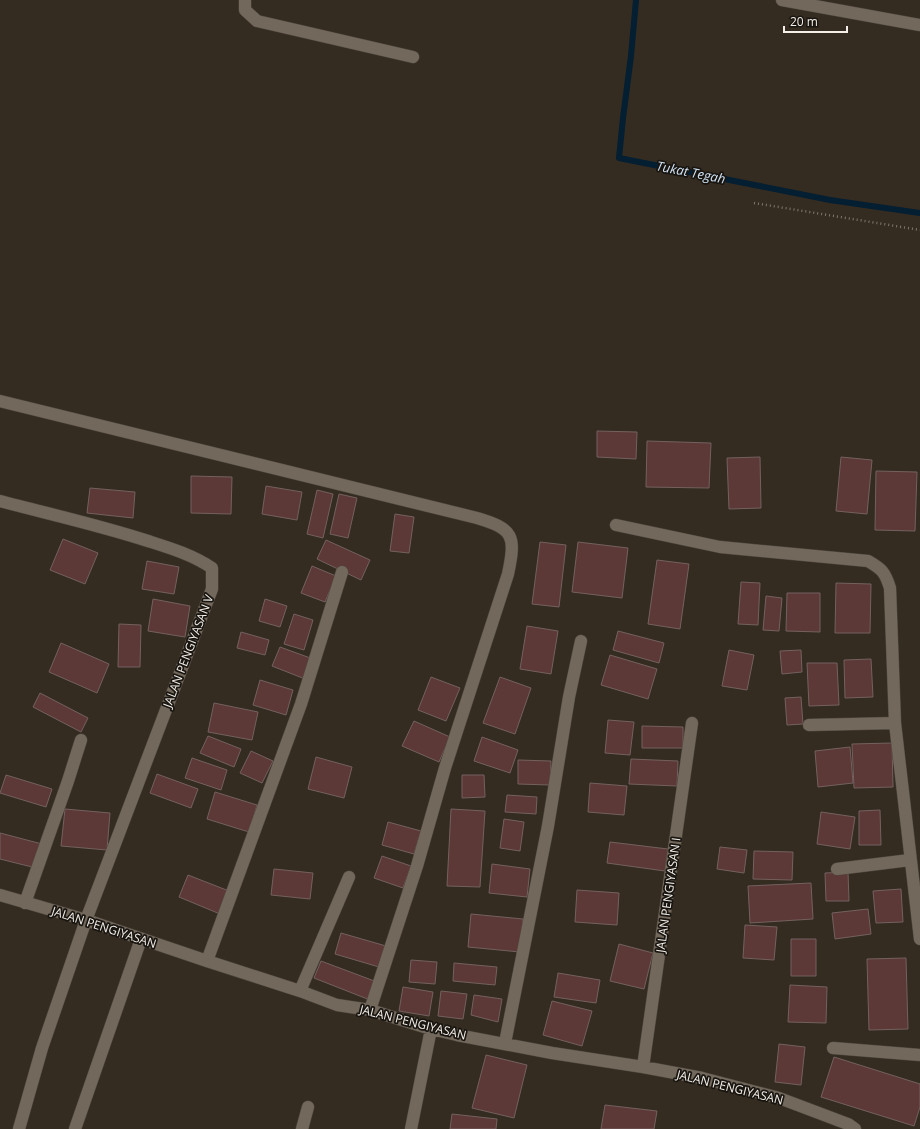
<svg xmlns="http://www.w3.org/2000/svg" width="920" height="1129" font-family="'Open Sans',sans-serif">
  <rect width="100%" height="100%" fill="#352c21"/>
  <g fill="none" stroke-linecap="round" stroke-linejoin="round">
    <path stroke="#041e32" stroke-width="6" d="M636,0L631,56L623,118L619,158L830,200L920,213"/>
  </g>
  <path fill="#5c3936" stroke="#736160" d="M597,431L637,432L636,459L597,457Z
    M647,441L711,443L709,488L646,487Z
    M760,457L761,508L729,509L727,458Z
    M841,457L872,460L867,514L836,511Z
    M876,471L917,472L915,531L875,530Z
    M191,476L232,477L231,514L191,513Z
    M266,486L302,492L297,520L262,514Z
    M90,488L135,492L133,518L87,513Z
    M317,490L333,494L323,538L307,534Z
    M339,494L357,498L348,538L330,534Z
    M395,514L414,517L409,553L390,551Z
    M63,539L98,553L85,584L50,570Z
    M326,540L370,560L361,580L317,559Z
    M540,542L566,545L559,607L532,604Z
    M578,542L628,548L622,598L572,592Z
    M657,560L689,564L680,629L648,624Z
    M147,561L179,567L174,594L142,589Z
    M312,566L336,576L325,602L301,593Z
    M741,582L760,583L758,625L738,624Z
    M836,583L871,584L870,633H835Z
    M787,593H820V632L786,631Z
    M766,596L782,598L779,631L763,630Z
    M153,599L190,606L185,637L148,631Z
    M265,599L287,606L280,627L259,621Z
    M294,614L313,620L304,650L284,644Z
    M119,624L141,625L140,667H118Z
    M527,626L558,631L551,674L520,669Z
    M618,631L664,643L659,663L613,650Z
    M241,632L269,640L265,655L237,648Z
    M61,643L109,664L97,693L49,672Z
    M280,647L313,659L305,679L272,666Z
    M729,650L754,655L747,690L722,686Z
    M801,650L802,672L782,674L780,651Z
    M610,655L657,669L648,699L601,685Z
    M871,659L873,697L845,698L844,660Z
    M807,663H837L839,705L809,706Z
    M431,677L460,688L446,721L418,710Z
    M500,677L531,688L515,734L483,723Z
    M260,680L293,690L286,715L253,705Z
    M40,693L88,718L81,732L33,707Z
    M801,697L803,724L787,725L785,698Z
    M214,703L258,712L252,740L208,732Z
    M608,720L634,722L630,755L605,753Z
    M414,721L450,737L439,762L402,746Z
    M642,726L683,727V748H642Z
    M208,736L241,749L234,767L200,753Z
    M482,737L518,750L510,773L474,761Z
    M892,743L893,787L854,788L852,744Z
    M850,747L853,783L818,787L815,751Z
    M251,751L273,761L262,783L240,773Z
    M316,757L352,767L344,798L308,789Z
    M192,758L227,770L221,790L185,778Z
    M631,759L678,761L677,786L629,784Z
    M518,760L551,761L550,785L518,784Z
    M157,774L198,789L191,808L150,793Z
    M6,775L52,789L46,807L0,793Z
    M462,775H484L485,797L462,798Z
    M590,783L627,786L624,815L588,812Z
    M215,792L257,805L249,832L207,819Z
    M507,795L537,797L536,814L505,812Z
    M65,809L110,813L107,850L61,846Z
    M451,809L485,811L480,887L447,886Z
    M880,810L881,845H859V811Z
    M821,812L855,817L850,849L817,844Z
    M504,819L524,822L520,851L500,848Z
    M388,822L421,831L414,854L382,845Z
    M0,833L42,844L36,868L0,859Z
    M610,842L668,849L665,871L607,863Z
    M720,847L747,850L744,873L717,869Z
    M754,851L793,852L792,880L753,879Z
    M382,856L411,866L403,888L374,878Z
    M492,864L530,869L527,897L489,893Z
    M274,869L313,873L310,899L271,895Z
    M848,872L849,901H826L825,873Z
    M188,875L229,891L220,914L179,897Z
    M811,883L813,919L750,923L748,886Z
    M901,889L903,922L876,923L873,891Z
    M577,890L619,893L617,925L575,922Z
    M868,909L871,934L835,939L832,913Z
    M471,914L523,919L520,952L468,947Z
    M745,925L777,927L774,960L743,958Z
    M341,933L386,946L379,967L335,954Z
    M791,939H816V976H791Z
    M619,944L653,953L644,989L610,981Z
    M906,958L908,1029L869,1030L867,959Z
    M411,960L437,962L435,984L409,982Z
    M321,961L377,982L370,1000L314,978Z
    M454,963L497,967L495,985L453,981Z
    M558,973L600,980L596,1003L554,997Z
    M790,985L827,987L826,1023L788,1022Z
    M403,987L433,992L429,1016L399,1011Z
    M441,991L467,994L463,1019L438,1016Z
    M474,995L502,999L498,1022L471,1015Z
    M552,1001L592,1011L582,1046L543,1035Z
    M779,1044L805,1047L801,1085L775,1082Z
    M486,1055L527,1065L514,1118L472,1108Z
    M834,1057L920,1084V1107L914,1126L821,1097Z
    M605,1105L657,1111L654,1129H601Z
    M452,1114L497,1119L496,1129H450Z"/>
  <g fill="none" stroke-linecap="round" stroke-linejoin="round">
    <defs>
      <path id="minor" d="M245,0V10L257,21L413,57
        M782,0L920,25
        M0,401L477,518C514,529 516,536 508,574L445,768L417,866L370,1010
        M0,501C49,514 99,525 148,541C170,548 193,555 212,568V589L86,920L42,1048L19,1129
        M616,525L720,547L868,561C882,569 885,572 890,588L895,723L920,939
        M809,725L895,723
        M837,869L910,860
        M0,895L86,920L207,961L300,991L337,1005L370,1010L431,1029L457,1035L552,1053L643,1067L702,1078L779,1098L848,1124L855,1129
        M25,903L68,781L81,740
        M207,961L301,704L342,572
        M300,991L349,877
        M505,1043L548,826L569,697L581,641
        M833,1048L920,1055
        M643,1067L692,723
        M75,1129L141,939
        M302,1129L308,1107
        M411,1129L431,1029"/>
    </defs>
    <use href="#minor" stroke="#50493f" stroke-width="13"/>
    <path stroke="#7f776e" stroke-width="2.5" stroke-dasharray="1 3" stroke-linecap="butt" d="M754,203L920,230"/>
    <use href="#minor" stroke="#72685c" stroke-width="12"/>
  </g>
  <g text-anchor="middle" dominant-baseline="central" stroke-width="3.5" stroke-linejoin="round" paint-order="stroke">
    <g font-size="12" fill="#f4efe8" stroke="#191510">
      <text transform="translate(188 651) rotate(-69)">JALAN PENGIYASAN V</text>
      <text transform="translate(668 895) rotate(-82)">JALAN PENGIYASAN I</text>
      <text transform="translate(104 927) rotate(18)">JALAN PENGIYASAN</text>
      <text transform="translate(413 1022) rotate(14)">JALAN PENGIYASAN</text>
      <text transform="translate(730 1087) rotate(14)">JALAN PENGIYASAN</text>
    </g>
    <g font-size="13" font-style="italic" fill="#d2e5f7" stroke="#191510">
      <text transform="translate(691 172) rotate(11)">Tukat Tegah</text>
    </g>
  </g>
  <path d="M784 26v6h63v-6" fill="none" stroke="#f4efe8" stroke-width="2"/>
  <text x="790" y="26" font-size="12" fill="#f4efe8" stroke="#191510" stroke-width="3" paint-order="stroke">20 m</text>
</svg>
